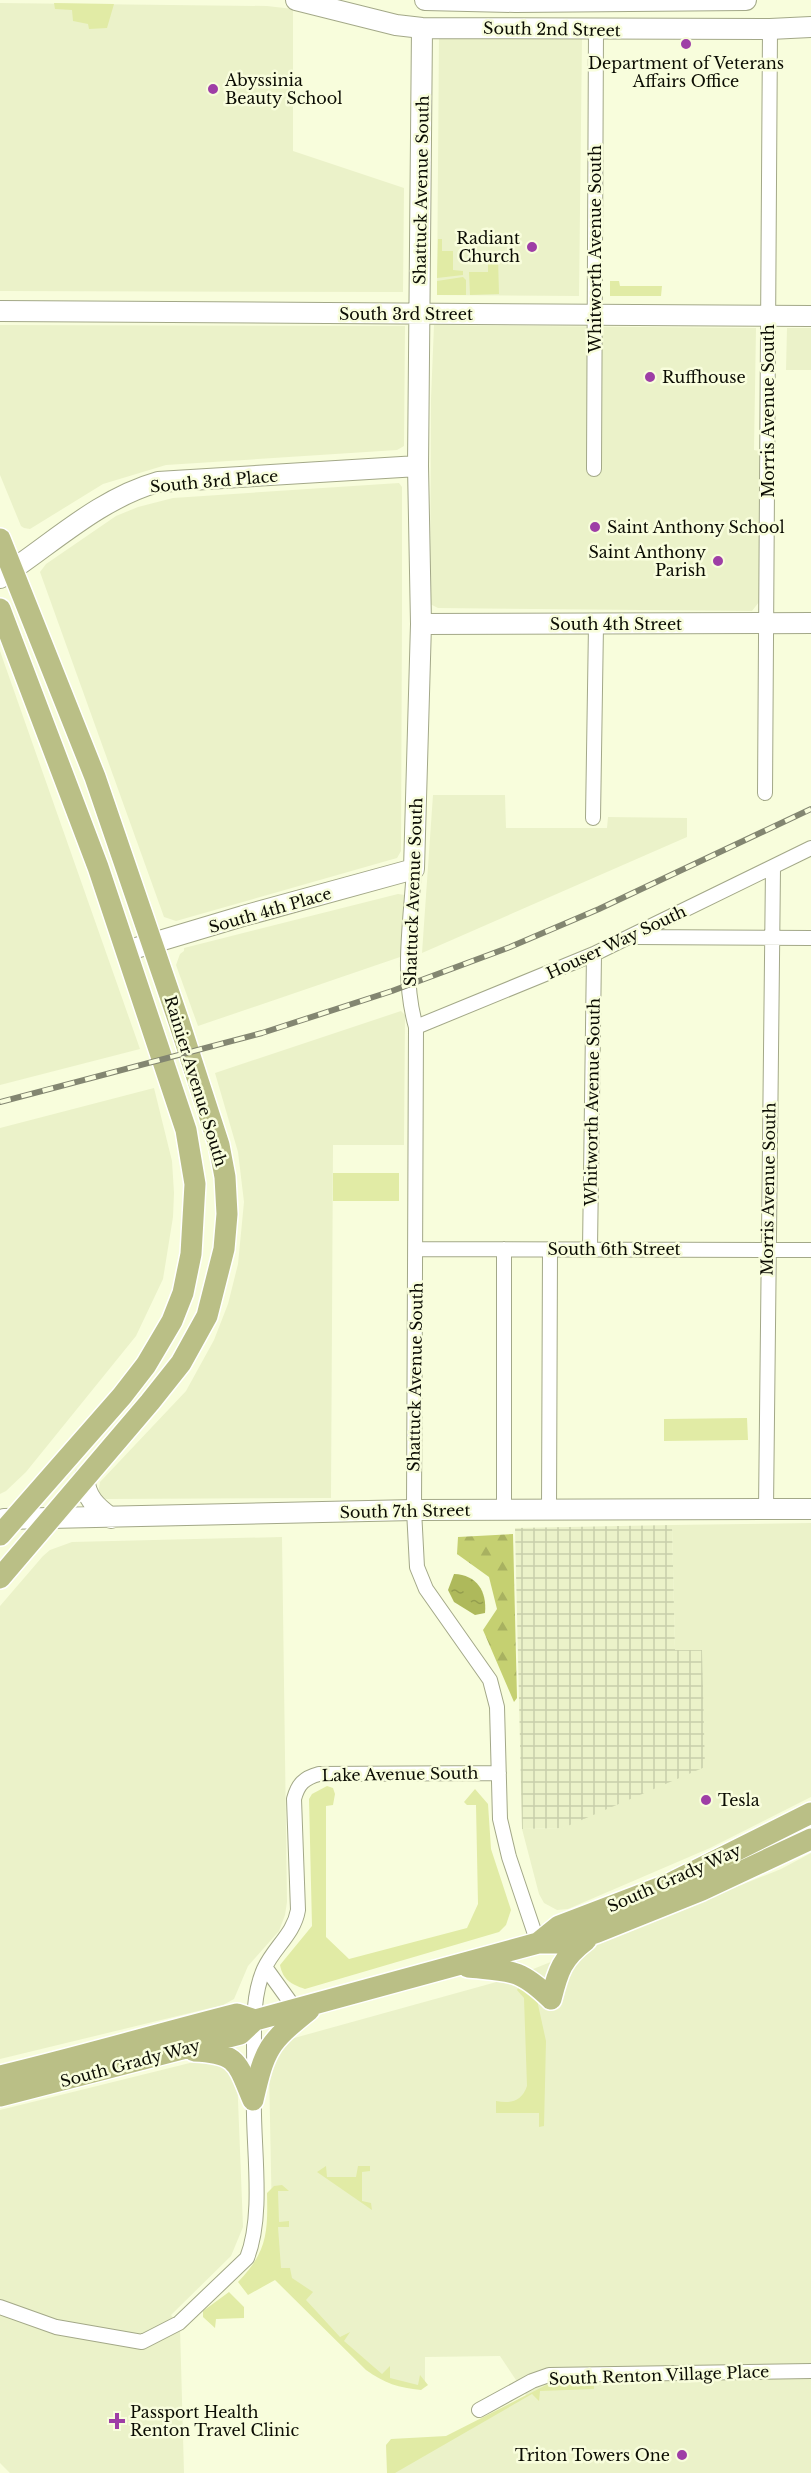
<svg xmlns="http://www.w3.org/2000/svg" width="811" height="2473" font-family="'Libre Baskerville',serif">
  <defs>
    <pattern id="industrial-grid" width="8" height="8" patternUnits="userSpaceOnUse" patternTransform="scale(1.5)"><rect width="8" height="8" fill="#ebf2c9"/><path d="M0 4h8M4 0v8" fill="none" stroke="#c8ceab"/></pattern>
    <pattern id="forest-firs" width="22" height="20" patternUnits="userSpaceOnUse" patternTransform="scale(1.5)"><rect width="22" height="20" fill="#c5d071"/><path d="M5 1l3.5 6h-7zM16 11l3.5 6h-7z" fill="#a8b160"/></pattern>
    <pattern id="water-ripples" width="26" height="14" patternUnits="userSpaceOnUse" patternTransform="scale(1.5)"><rect width="26" height="14" fill="#aeb95b"/><path d="M2 4q2-2 4 0t4 0M15 11q2-2 4 0t4 0" fill="none" stroke="#949e4e"/></pattern>
  </defs>
  <rect width="100%" height="100%" fill="#f8fddc"/>
  <path fill="#ebf2c9" d="M0,3L267,6L293,9V151L404,188L403,292L0,291Z
    M439,37L582,38L579,296L437,295Z
    M0,325L405,326L404,446L397,450L166,465L103,484L30,529L24,528L21,526L0,475Z
    M434,325L756,328L754,450L759,451V602L752,611L438,608L430,604L431,399Z
    M787,328H811V370H786Z
    M399,483L402,487V613L401,851L397,858L176,921L164,917L40,572L46,564L116,516L138,507L173,498Z
    M0,651L140,1049L0,1085Z
    M433,795H505L506,828H607L608,817L687,818V837L422,953Z
    M398,894L405,895L403,956L198,1026L176,965L180,954L184,951V948Z
    M401,1011L405,1015L404,1145H333L331,1498L102,1499L98,1494L100,1482L186,1391L214,1340L228,1304L238,1264L244,1202L238,1152L215,1073Z
    M154,1088L172,1161L174,1193L173,1217L163,1279L136,1336L26,1472L6,1491L0,1494V1128Z
    M811,1523V1797L710,1848L568,1909L557,1910L544,1903L539,1894L522,1829L563,1828L702,1650H675L672,1525Z
    M282,1537L287,1902L285,1915L279,1931L248,1966L234,1999L223,2005L0,2059V1606L43,1556L50,1550L72,1542Z
    M811,1853V2473H392L526,2395L500,2356L425,2357V2386L400,2385L369,2367L273,2271L269,2069L287,2040L511,1978L781,1869Z
    M214,2057L237,2075L243,2227L231,2256L171,2315L180,2327L184,2473H10L0,2463V2110Z"/>
  <path fill="url(#industrial-grid)" d="M672,1525L675,1650H702L705,1767L563,1828L522,1829L515,1528Z"/>
  <path fill="#e1eba5" d="M54,3L114,4L107,28L89,29L88,24L73,21L72,10L55,9Z
    M438,239H442V251H453V270L463,271V275L437,278Z
    M488,253H494L498,258L499,294L470,295L469,272H488Z
    M463,277L466,280V295H437V281Z
    M610,281H619L620,286H662L661,296H610Z
    M333,1173H399V1201H333Z
    M747,1418L748,1440L664,1441V1419Z
    M327,1786L333,1788L335,1794L333,1805L326,1806V1937L349,1959L467,1928L478,1904L476,1805H467L464,1802L475,1789L488,1804L491,1849L511,1910L506,1925L499,1932L305,1989C291,1984 283,1980 280,1965L312,1926L309,1799L312,1794Z
    M522,1980L537,2000L546,2041L544,2126L539,2127V2113H496V2101C511,2104 522,2101 527,2086L524,1998L517,1990Z
    M326,2166L327,2177H356L358,2166H370V2171L362,2172V2201L371,2203L372,2210L317,2172Z
    M282,2185L289,2191H278L279,2222L289,2221V2227H278L281,2268H290L292,2278L313,2292L306,2300L340,2337L350,2332L344,2341L382,2374L390,2366V2378L418,2385L420,2375L428,2385L421,2390C399,2388 384,2383 366,2370L275,2280L248,2295L238,2282C267,2252 268,2233 267,2193L274,2186Z
    M229,2292L244,2307V2318L216,2319L215,2328L203,2317V2311Z
    M550,2383H594V2389L540,2391L539,2401L532,2394L395,2473H387L386,2445L391,2439L446,2436Z"/>
  <path fill="url(#forest-firs)" d="M513,1534L517,1698L514,1702L483,1630L497,1609L489,1577L457,1554L458,1537Z"/>
  <path fill="url(#water-ripples)" d="M454,1574C477,1575 487,1591 485,1613L475,1615L454,1602L448,1590Z"/>
  <g fill="none" stroke-linecap="round" stroke-linejoin="round">
    <defs>
      <path id="street" d="M594,469L596,29
        M765,793L770,29
        M593,818L596,625
        M414,869C411,922 401,976 416,1027L414,1510L417,1567L426,1589L490,1680L497,1707L500,1819L509,1857L538,1943
        M635,937L811,938
        M416,1027L594,954L811,848
        M416,1249L811,1250
        M504,1249V1511
        M590,1249L594,954
        M766,1509L773,868
        M549,1511L550,1249
        M265,1967L296,2010
        M254,2074C255,2039 250,2001 264,1969C274,1947 294,1934 298,1910L294,1799C298,1784 304,1778 319,1774L499,1773
        M0,2307L56,2327L142,2342L179,2323L247,2258C265,2212 252,2143 254,2093
        M479,2410L532,2381L549,2375L811,2371"/>
      <path id="secondary" d="M296,0L396,25L422,28L770,29L811,27
        M425,0L515,2L746,0
        M0,311L811,316
        M0,578C51,545 98,499 158,482L418,466
        M421,624L811,623
        M126,951L243,916L414,869L421,624L418,466L422,28
        M84,1478C86,1498 96,1507 111,1518
        M4,1519L414,1510L811,1509"/>
      <path id="primary" d="M0,539L95,777L179,1022L219,1145L225,1177L227,1214L224,1249L207,1316L181,1363L150,1402L0,1578
        M0,609L98,867L186,1130L195,1184L191,1254L183,1293L172,1321L146,1365L122,1396L0,1535
        M538,1943L559,1926L669,1884L811,1813
        M468,1967C510,1971 519,1968 551,1999
        M551,1999C558,1971 562,1958 586,1940
        M194,2051C238,2053 237,2062 253,2100
        M0,2076C80,2057 158,2034 237,2014L255,2020
        M0,2096L240,2034L255,2020L538,1943H568L595,1933L702,1890L811,1839
        M253,2100C265,2048 268,2043 309,2010"/>
    </defs>
    <use href="#street" stroke="#a3a888" stroke-width="16"/>
    <use href="#secondary" stroke="#a3a888" stroke-width="22"/>
    <use href="#primary" stroke="#fff" stroke-width="24"/>
    <use href="#street" stroke="#fff" stroke-width="14"/>
    <use href="#secondary" stroke="#fff" stroke-width="20"/>
    <use href="#primary" stroke="#babf86" stroke-width="21"/>
    <defs>
      <path id="rail" d="M0,1102L262,1033L392,991L510,947L599,909L811,809"/>
    </defs>
    <use href="#rail" stroke="#838671" stroke-width="6"/>
    <use href="#rail" stroke="#f8fddc" stroke-width="4" stroke-dasharray="11" stroke-linecap="butt"/>
  </g>
  <g fill="#9e3ea6" stroke="#f8fddc" stroke-width="2">
    <circle cx="686" cy="44" r="6"/>
    <circle cx="213" cy="89" r="6"/>
    <circle cx="532" cy="247" r="6"/>
    <circle cx="650" cy="377" r="6"/>
    <circle cx="595" cy="527" r="6"/>
    <circle cx="718" cy="561" r="6"/>
    <circle cx="706" cy="1800" r="6"/>
    <path d="M114 2412h6v6h6v6h-6v6h-6v-6h-6v-6h6z"/>
    <circle cx="682" cy="2455" r="6"/>
  </g>
  <g text-anchor="middle" dominant-baseline="central" stroke-width="5" stroke-linejoin="round" paint-order="stroke">
    <g font-size="16" fill="#0b0c03" stroke="#f8fddc">
      <text transform="translate(552 29) rotate(1)">South 2nd Street</text>
      <text transform="translate(421 190) rotate(-89)">Shattuck Avenue South</text>
      <text transform="translate(595 249) rotate(-90)">Whitworth Avenue South</text>
      <text x="406" y="314">South 3rd Street</text>
      <text transform="translate(768 411) rotate(-90)">Morris Avenue South</text>
      <text transform="translate(214 481) rotate(-5)">South 3rd Place</text>
      <text x="616" y="624">South 4th Street</text>
      <text transform="translate(413 892) rotate(-88)">Shattuck Avenue South</text>
      <text transform="translate(270 910) rotate(-16)">South 4th Place</text>
      <text transform="translate(616 942) rotate(-25)">Houser Way South</text>
      <text transform="translate(196 1081) rotate(73)">Rainier Avenue South</text>
      <text transform="translate(592 1102) rotate(-89)">Whitworth Avenue South</text>
      <text transform="translate(768 1189) rotate(-89)">Morris Avenue South</text>
      <text x="614" y="1249">South 6th Street</text>
      <text transform="translate(415 1377) rotate(-89)">Shattuck Avenue South</text>
      <text transform="translate(405 1511) rotate(-1)">South 7th Street</text>
      <text transform="translate(400 1774) rotate(-1)">Lake Avenue South</text>
      <text transform="translate(674 1878) rotate(-24)">South Grady Way</text>
      <text transform="translate(130 2063) rotate(-15)">South Grady Way</text>
      <text transform="translate(659 2375) rotate(-2)">South Renton Village Place</text>
    </g>
    <g font-size="16" fill="#0b0c03" stroke="#f8fddc" text-anchor="start">
      <text x="686" y="63" text-anchor="middle">Department of Veterans<tspan x="686" dy="18">Affairs Office</tspan></text>
      <text x="225" y="80">Abyssinia<tspan x="225" dy="18">Beauty School</tspan></text>
      <text x="520" y="238" text-anchor="end">Radiant<tspan x="520" dy="18">Church</tspan></text>
      <text x="662" y="377">Ruffhouse</text>
      <text x="607" y="527">Saint Anthony School</text>
      <text x="706" y="552" text-anchor="end">Saint Anthony<tspan x="706" dy="18">Parish</tspan></text>
      <text x="718" y="1800">Tesla</text>
      <text x="130" y="2412">Passport Health<tspan x="130" dy="18">Renton Travel Clinic</tspan></text>
      <text x="670" y="2455" text-anchor="end">Triton Towers One</text>
    </g>
  </g>
</svg>
